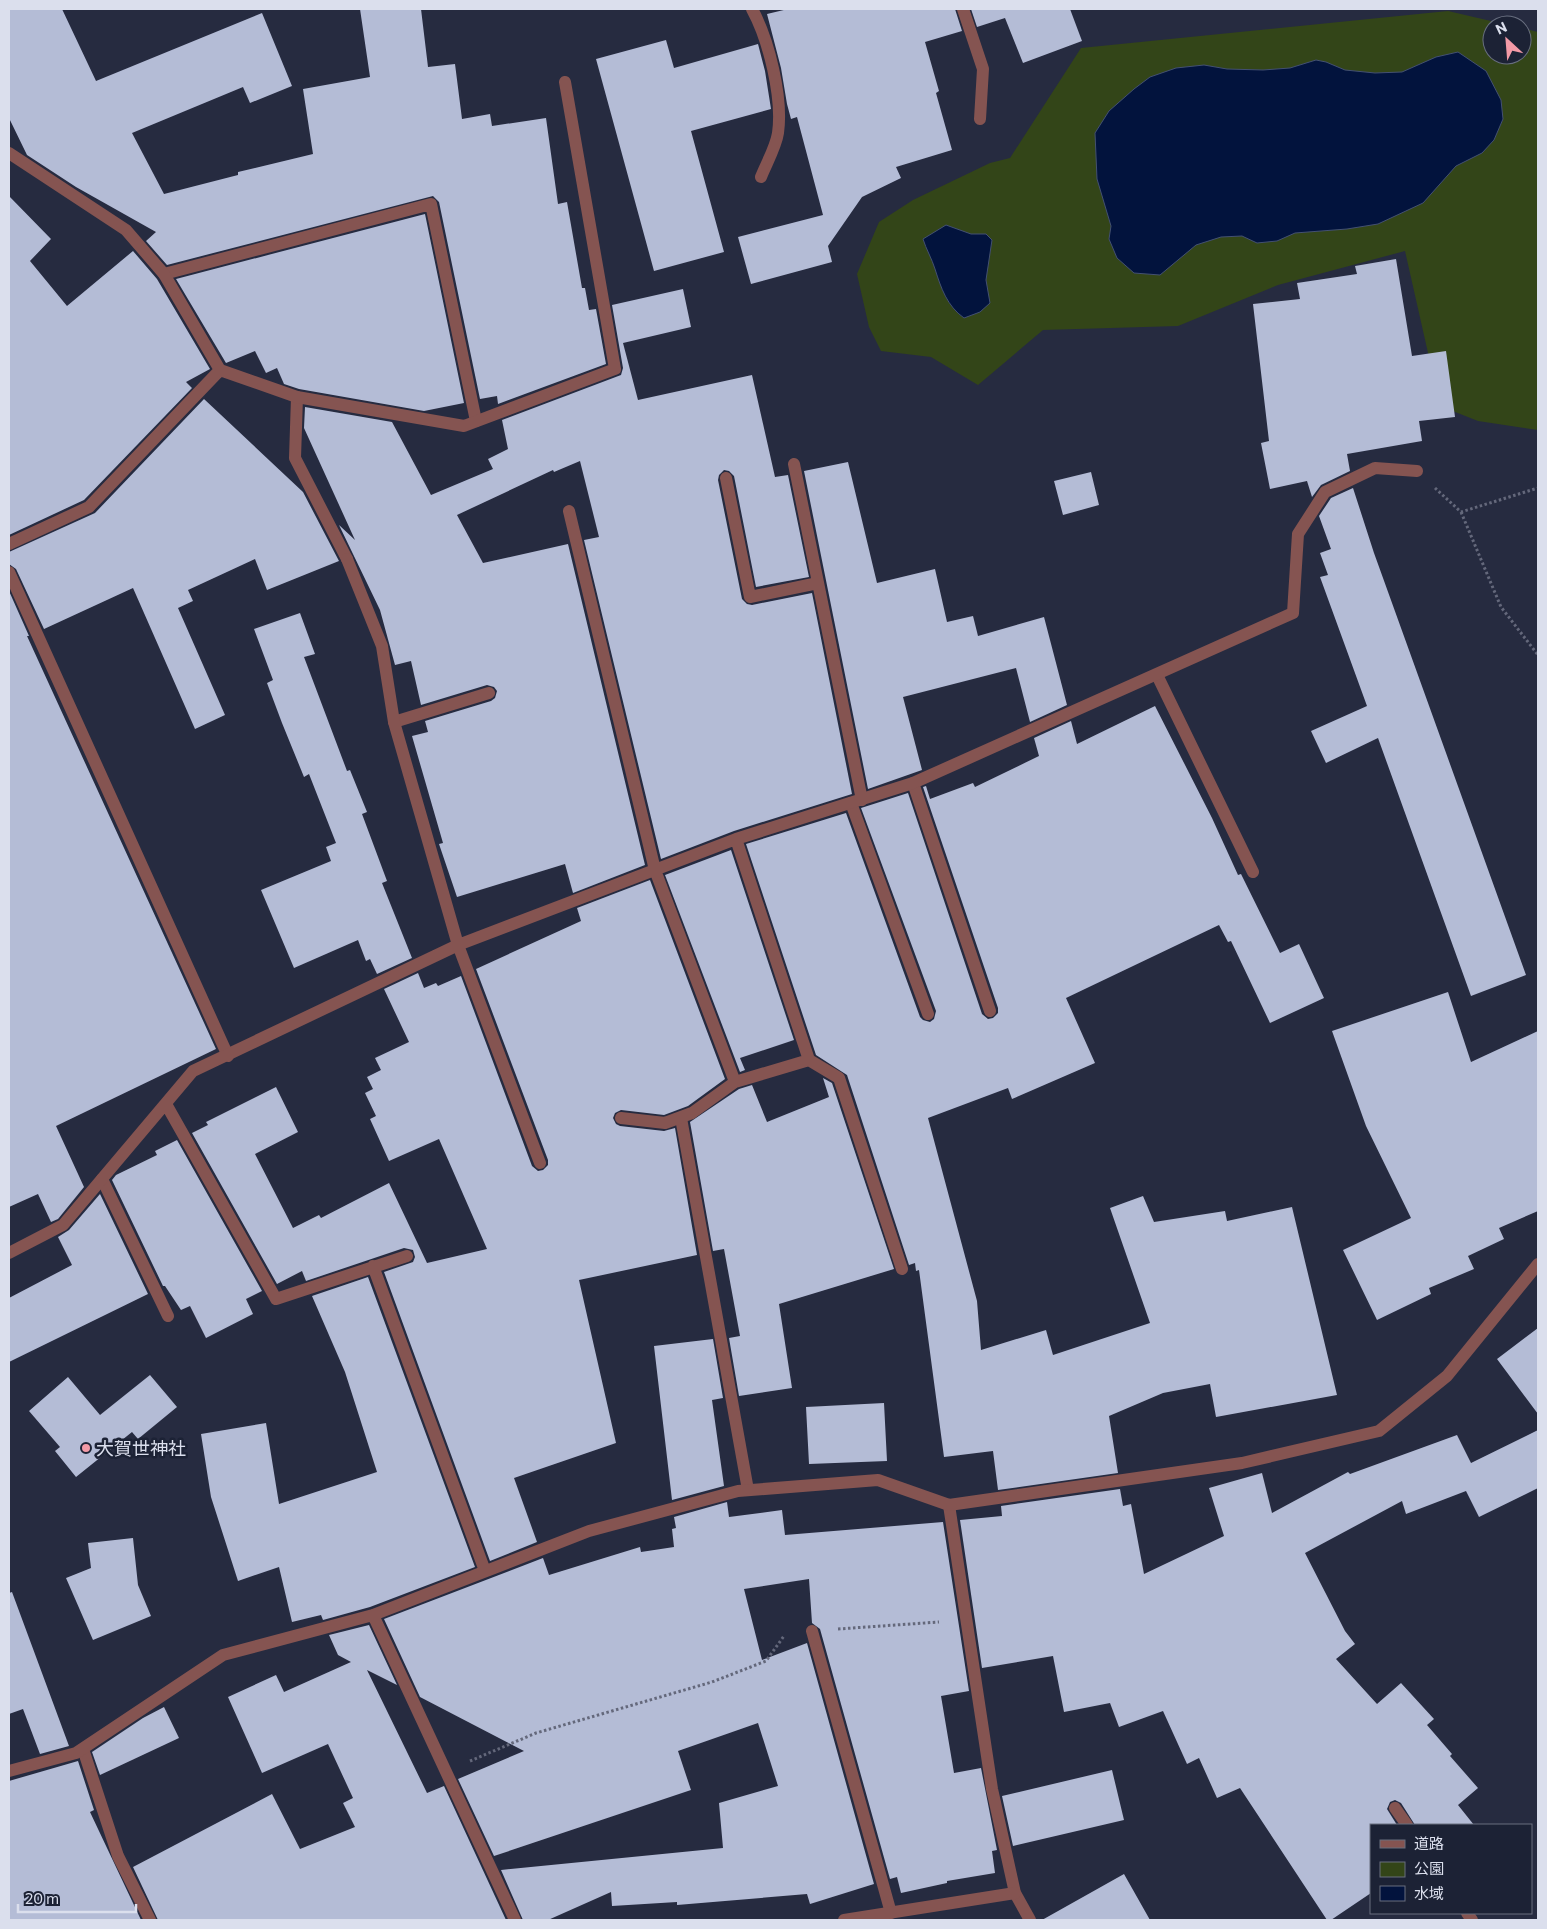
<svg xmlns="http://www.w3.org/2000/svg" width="1547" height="1929" font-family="Commissioner,'Noto Sans JP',sans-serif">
  <rect width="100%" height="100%" fill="#262b40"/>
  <path fill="#334518" d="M1448,11L1508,25H1492V55H1522V28L1538,32V430L1478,421L1440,406L1405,251L1278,285L1178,326L1043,330L978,385L931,357L881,351L869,327L857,274L879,222L913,200L990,163L1010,158L1081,48Z"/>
  <path fill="#02133d" stroke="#435072" d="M1458,52L1486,71L1501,100L1503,119L1494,140L1482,153L1456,166L1423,203L1378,224L1347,229L1295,233L1277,241L1257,243L1242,236L1221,237L1196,245L1160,275L1134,273L1117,258L1109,239L1111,226L1097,179L1095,133L1109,111L1134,89L1150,77L1176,68L1204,65L1227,69L1263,70L1290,68L1316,60L1326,62L1345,70L1375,73L1402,72L1436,57Z
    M946,225L971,234H986L992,240L986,280L990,303L980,312L964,318C947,306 941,288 935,269C932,259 926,249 923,239Z"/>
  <path fill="#b4bcd6" d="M9,9H62L96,81L262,13L292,86L250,103L243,87L132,133L164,194L238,175V172L313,154L303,89L370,77L360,9H421L428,67L455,64L462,119L490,114L492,126L546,118L558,204L567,202L582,288H585L589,310L596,309L606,364L498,404L497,396L480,399L439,202L433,196L167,265L146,241L156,232L76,187L27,155L9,118Z
    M788,9H955L962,31L925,42L939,91L936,93L952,150L896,167L901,178L862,197L828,246L832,262L751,284L738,237L823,215L797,117L791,119L787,104L781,68L767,14Z
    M971,9H1070L1082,41L1023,63L1005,18L977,27Z
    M666,40L674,68L758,44L765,71L771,109L691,131L724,252L654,271L596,59Z
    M9,196L51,239L30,261L67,306L133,251L157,279L210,369L186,382L192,388L84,500L9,535Z
    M425,214L464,403L424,411L299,389L284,384L277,368L266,373L255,351L226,363L176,279Z
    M1396,259L1412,356L1446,351L1455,417L1419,421L1422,441L1347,454L1350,471L1321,485L1312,497L1307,481L1270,489L1261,443L1269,441L1253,304L1300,299L1297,283L1357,274L1355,266Z
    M683,289L691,327L623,343L638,400L752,375L775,477L788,475L809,577L756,587L734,476L729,471L724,470L719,475L718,480L742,599L747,604L752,605L812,593L852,794L734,831L661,859L584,540L599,537L580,461L554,472L553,470L457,515L483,563L568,544L645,865L573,893L565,864L457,897L439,844L443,843L412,736L428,732L425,721L491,701L495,698L497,691L494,687L487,685L421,705L411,661L395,665L380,610L339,525L355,540L304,428L305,407L392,422L431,495L493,469L488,459L508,449L502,420L621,375L623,368L612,305Z
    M204,399L303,492L339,561L267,590L255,559L188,590L193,601L178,608L225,715L195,729L133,588L44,629L16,569L9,564V552L95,513Z
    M848,462L877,583L935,569L947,622L973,616L978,636L1044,617L1067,705L1030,722L1016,668L903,697L922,770L868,789L804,471Z
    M1091,472L1099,505L1063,515L1054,481Z
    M1353,488L1374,553L1526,975L1471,996L1378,738L1326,763L1311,731L1367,706L1320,577L1328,575L1320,553L1331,549L1319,516L1331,498Z
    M9,591L29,636H27L216,1049L56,1126L84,1187L58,1219L51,1222L38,1194L9,1207Z
    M300,613L315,654L304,657L347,771L350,770L367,812L362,814L387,881L382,883L412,958L377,974L370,959L366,961L358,940L294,968L261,890L331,861L326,847L336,843L309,774L304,777L282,723L267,683L273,680L254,629Z
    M1155,706L1212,818L1238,875L1241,874L1280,953L1299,944L1324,998L1270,1023L1231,941L1228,942L1219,925L1066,998L1095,1063L1012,1099L1008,1088L928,1118L977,1301L981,1350L1046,1330L1053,1355L1150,1323L1110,1208L1143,1196L1154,1222L1225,1211L1227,1221L1292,1207L1337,1395L1216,1417L1210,1384L1163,1393L1109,1416L1118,1473L998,1490L993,1451L944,1457L919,1270L916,1271L915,1263L909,1265L847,1075L816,1055L746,844L846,813L920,1017L923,1020L930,1022L934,1019L936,1011L861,808L908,793L982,1014L988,1019L993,1018L998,1013V1008L923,787L926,786L930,799L973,783L975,787L1039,756L1034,738L1071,721L1077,744Z
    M731,850L794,1040L740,1058L745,1070L740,1072L665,875Z
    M650,880L725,1079L688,1106L664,1115L621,1110L615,1113L613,1118L616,1124L620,1126L664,1131L675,1128L697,1255L579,1280L616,1443L514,1478L537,1542L490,1561L384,1272L413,1262L415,1257L413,1250L404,1248L306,1281L302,1271L277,1284L192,1133L208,1125L206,1122L276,1087L298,1132L255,1154L293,1228L319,1215L321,1218L389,1183L427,1263L487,1249L439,1139L389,1161L370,1119L376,1116L365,1093L373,1089L367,1077L381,1070L375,1058L409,1042L384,989L418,973L424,988L436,983L438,986L461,976L532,1166L538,1171L543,1170L548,1165V1160L476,969L581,921L577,908Z
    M1448,992L1471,1062L1538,1031V1211L1499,1228L1504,1239L1468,1256L1474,1269L1429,1288L1431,1294L1377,1320L1343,1250L1411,1218L1366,1126L1332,1031Z
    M823,1078L832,1083L894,1269L779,1304L792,1388L739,1396L729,1338L740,1336L724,1249L713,1251L690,1122L739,1089L752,1085L767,1122L829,1097Z
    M177,1140L262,1291L246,1299L253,1314L206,1338L190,1306L181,1310L165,1286H163L112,1180L116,1175L157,1155L155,1151Z
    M100,1194L148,1294L9,1362V1298L72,1265L58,1237L69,1230Z
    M368,1277L475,1567L370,1607L323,1620L321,1615L292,1622L279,1567L238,1581L211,1497L201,1434L266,1423L279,1504L377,1472L345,1372L312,1296Z
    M1538,1328V1414L1497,1359Z
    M713,1339L723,1398L712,1400L724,1486L672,1500L654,1346Z
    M150,1375L177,1407L138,1439L132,1432L76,1477L55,1451L60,1447L29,1411L68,1377L100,1415Z
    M884,1403L887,1461L809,1464L806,1407Z
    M1538,1430V1488L1479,1517L1466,1491L1406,1514L1402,1501L1305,1553L1345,1631L1355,1644L1336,1659L1377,1704L1401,1683L1434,1719L1427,1725L1452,1754L1450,1756L1478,1788L1458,1805L1474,1825H1415L1401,1803L1395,1800L1390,1802L1387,1809L1397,1825H1371V1893L1331,1920H1327L1240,1788L1217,1798L1199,1758L1187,1764L1163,1711L1119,1727L1110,1703L1064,1712L1053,1656L982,1668L960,1520L1002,1516L1001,1506L1120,1489L1123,1506L1131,1504L1144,1574L1224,1536L1209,1488L1262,1473L1272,1513L1348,1472L1350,1474L1457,1435L1471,1463Z
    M727,1502L729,1517L782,1510L785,1535L943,1522L969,1691L941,1696L954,1773L981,1768L997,1850L992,1851L995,1873L947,1881V1883L901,1893L897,1877L890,1879L820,1629L812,1623L809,1579L744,1589L762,1660L807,1643L874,1884L810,1904L807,1894L677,1905V1902L612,1906L611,1892L548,1920H523L501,1870L723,1848L719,1803L778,1786L758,1723L678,1751L691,1790L494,1856L458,1779L524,1751L420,1697L384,1619L543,1558L549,1575L640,1547L641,1552L674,1547L672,1529L676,1528L674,1517Z
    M133,1538L138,1585L151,1616L93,1640L66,1578L91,1568L88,1543Z
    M12,1592L69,1746L40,1754L23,1709L9,1714V1593Z
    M369,1625L397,1685L367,1670L427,1793L444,1786L506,1920H158L133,1867L272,1794L300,1849L355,1827L343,1803L353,1798L328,1744L262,1773L228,1697L276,1675L284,1692L351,1662L338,1655L329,1635Z
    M164,1707L179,1738L100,1775L92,1752L143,1718Z
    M78,1761L94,1810L90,1812L141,1920H9V1781Z
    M1112,1770L1124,1820L1013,1846L1002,1796Z
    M1124,1874L1150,1920H1042Z"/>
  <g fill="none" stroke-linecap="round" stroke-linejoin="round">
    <path stroke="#64687b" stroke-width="3" stroke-dasharray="2.5 2.5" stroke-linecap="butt" d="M1435,488L1461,512L1538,488
      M1461,512L1501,607L1538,655
      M838,1629L939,1622
      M470,1761L536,1733L712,1682L766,1661L784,1636"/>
    <path stroke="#855451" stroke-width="12" d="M164,274L431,204L476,421
      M297,397L295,458L347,559
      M9,572L228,1056
      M1157,675L1253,872
      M394,722L489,693
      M913,783L990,1011
      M851,803L928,1014
      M681,1118L748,1490
      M102,1179L168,1316
      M949,1505L992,1789L1015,1893L1030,1920
      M812,1631L891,1913
      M83,1749L118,1856L150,1920
      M1395,1808L1407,1825
      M1467,1913L1472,1920"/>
    <path stroke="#855451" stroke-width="12" d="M752,9C769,40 783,98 778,133C776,147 766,164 761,177
      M963,9L983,69L980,119
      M9,153L126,230L164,274L220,370L297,397L464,426L615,369L565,82
      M794,464L862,800
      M726,478L750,597L818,583
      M569,511L655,870L735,1082
      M9,544L89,507L220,370
      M347,559L382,646L394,722L458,945L540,1163
      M736,839L809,1060
      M166,1104L276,1299L407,1256
      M621,1118L665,1123L692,1113L735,1082L809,1060L839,1078L902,1269
      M9,1253L63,1225L193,1071L458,945L736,839L913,783L1293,613L1298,534L1325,492L1375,468L1417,471
      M373,1266L485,1571
      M373,1615L515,1920
      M9,1771L76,1753L223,1655L373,1615L589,1531L738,1491L878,1480L949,1505L1242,1463L1379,1431L1447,1376L1538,1264
      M844,1920L1015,1893"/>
  </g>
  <circle fill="#f39aa7" stroke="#1c2235" stroke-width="2" cx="86" cy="1448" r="5"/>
  <g text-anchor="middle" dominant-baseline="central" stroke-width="5" stroke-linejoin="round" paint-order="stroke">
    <g font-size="18" fill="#dbdfed" stroke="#1c2235" text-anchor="start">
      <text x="96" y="1448">大賀世神社</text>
    </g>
  </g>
  <rect width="1547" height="1929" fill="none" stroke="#dbdfed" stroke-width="20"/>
  <rect x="1370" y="1824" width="162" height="90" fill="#1c2235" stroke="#686e7f"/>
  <rect x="1380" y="1840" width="25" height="8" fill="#855451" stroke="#686e7f"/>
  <text x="1414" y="1849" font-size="15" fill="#dbdfed">道路</text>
  <rect x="1380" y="1862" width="25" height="15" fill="#334518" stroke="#686e7f"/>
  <text x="1414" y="1874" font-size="15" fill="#dbdfed">公園</text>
  <rect x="1380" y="1886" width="25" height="15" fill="#02133d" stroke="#686e7f"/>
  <text x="1414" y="1899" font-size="15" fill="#dbdfed">水域</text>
  <g transform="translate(1507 40) rotate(334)"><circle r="24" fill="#1c2235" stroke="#686e7f"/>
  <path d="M0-4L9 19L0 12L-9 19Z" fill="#f39aa7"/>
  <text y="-8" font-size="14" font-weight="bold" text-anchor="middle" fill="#dbdfed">N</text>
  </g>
  <path d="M18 1904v8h118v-8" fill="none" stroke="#dbdfed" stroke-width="2.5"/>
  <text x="25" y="1904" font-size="15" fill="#dbdfed" stroke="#1c2235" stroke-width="4" paint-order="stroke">20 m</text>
</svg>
